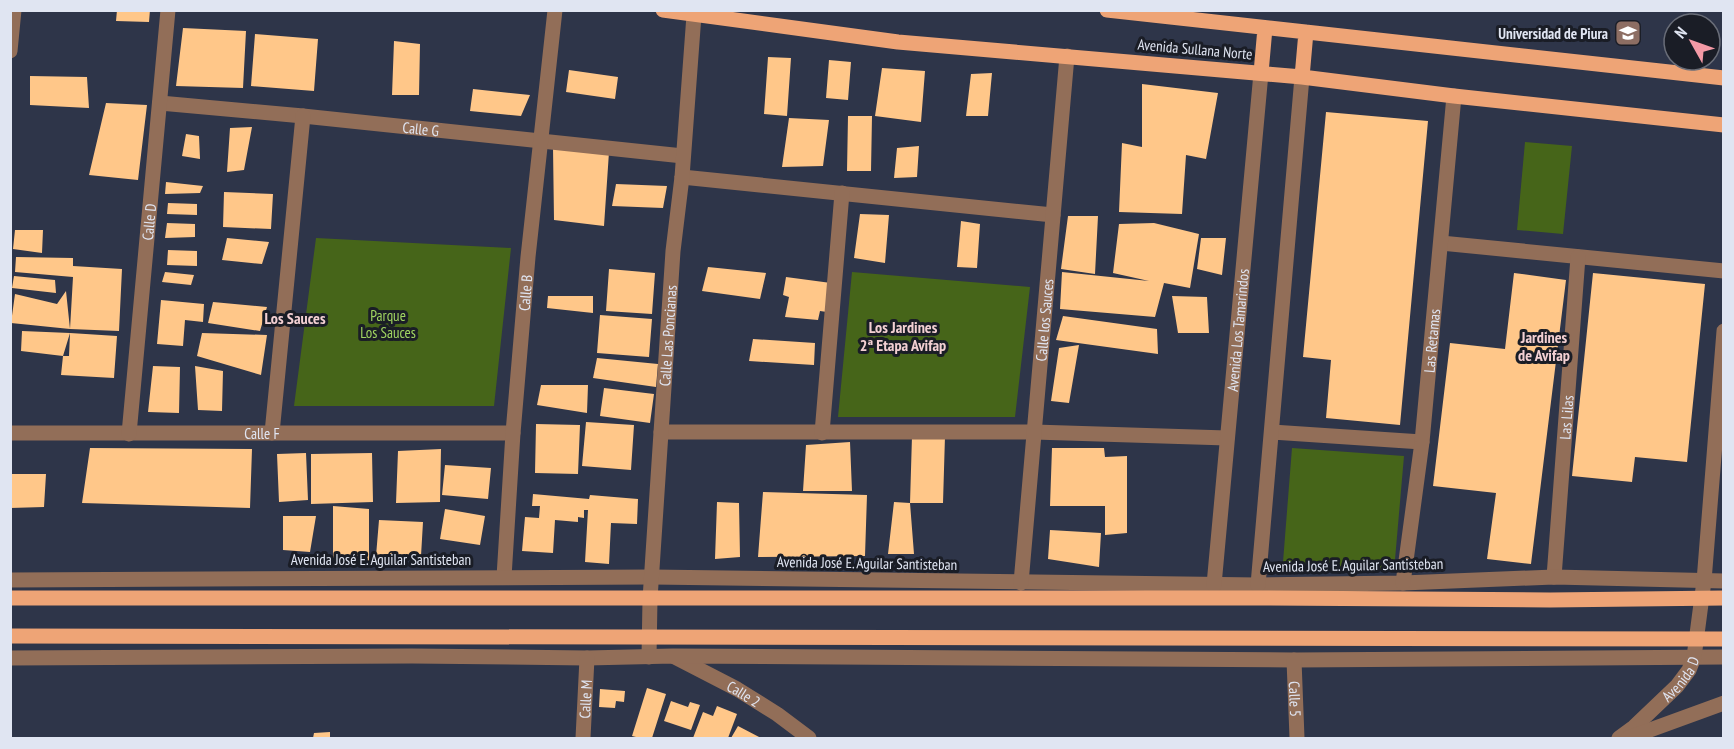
<svg xmlns="http://www.w3.org/2000/svg" width="1734" height="749" font-family="'PT Sans Narrow',sans-serif">
  <rect width="100%" height="100%" fill="#2e3549"/>
  <path fill="#466519" d="M1525,142L1572,146L1563,234L1517,230Z
    M316,238L511,248L494,406H294Z
    M852,272L1030,287L1015,417H838Z
    M1292,448L1404,456L1394,571L1283,562Z"/>
  <path fill="#ffc789" d="M117,10H150L149,22L116,21Z
    M183,28L246,31L243,88L176,86Z
    M255,34L318,39L314,91L251,86Z
    M394,41L420,44L419,95H392Z
    M768,57L791,58L787,116L764,114Z
    M829,60L851,62L848,100L826,98Z
    M882,68L925,71L921,122L875,116Z
    M569,70L618,77L615,99L566,92Z
    M992,73L988,116H966L971,74Z
    M30,76L87,77L89,108L30,105Z
    M1142,84L1218,93L1206,159L1186,155L1182,214L1119,212L1122,143L1142,147Z
    M473,89L530,95L521,116L470,111Z
    M106,103L147,105L138,180L89,175Z
    M1326,112L1428,121L1400,425L1326,418L1331,360L1303,357Z
    M848,116H872L871,171H847Z
    M789,118L829,120L823,166L782,167Z
    M252,127L244,170L227,172L230,128Z
    M186,134L199,136L200,159L182,156Z
    M919,146L917,177L894,178L897,148Z
    M553,147L609,152L604,226L554,220Z
    M166,182L203,186L200,193L165,194Z
    M616,184L667,186L663,208L612,206Z
    M224,192L273,194L271,229L223,227Z
    M168,203L197,204V215L167,214Z
    M860,214L889,215L885,263L854,258Z
    M1068,216H1098L1095,274L1061,269Z
    M961,221L980,224L977,268L957,267Z
    M167,223L195,224V237L165,238Z
    M1154,223L1199,234L1190,288L1164,283L1155,317L1060,309L1062,272L1149,281L1113,273L1119,224Z
    M15,230H43L42,253L13,249Z
    M227,238L269,242L262,264L222,260Z
    M1201,238H1226L1222,275L1197,269Z
    M168,250L197,251V266L167,265Z
    M16,257L73,258V266L122,269L119,331L70,329L73,277L15,272Z
    M708,267L766,273L760,299L702,291Z
    M609,269L655,273L652,314L606,311Z
    M165,272L194,275L191,285L162,282Z
    M1514,273L1566,280L1531,564L1487,559L1496,493L1433,486L1450,343L1505,349Z
    M1593,273L1705,284L1687,462L1635,457L1632,482L1572,476Z
    M14,276L55,280L56,293L12,288Z
    M786,277L831,283L827,312L820,311L818,320L785,317L789,297L783,295Z
    M66,291L70,329L11,323L15,294L57,304Z
    M548,296H593V313L547,308Z
    M1172,296L1207,297L1209,333H1178Z
    M161,300L204,304L203,322L185,320L183,346L157,344Z
    M213,302L267,307L260,331L208,323Z
    M600,315L652,319L649,357L597,353Z
    M1063,316L1157,329L1158,354L1056,340Z
    M22,331L70,333L63,356L21,351Z
    M70,333L117,336L114,378L61,375L63,356H69Z
    M202,333L267,335L261,375L197,356Z
    M753,339L815,343L814,365L749,361Z
    M1079,345L1069,403L1051,401L1059,348Z
    M597,358L658,364L656,387L593,378Z
    M153,366L180,367L179,413L148,412Z
    M195,366L223,371L222,411L198,410Z
    M541,385H588L587,413L537,405Z
    M604,388L654,394L650,423L600,416Z
    M586,422L634,425L631,470L582,466Z
    M536,424L580,425L578,474L535,473Z
    M912,436H945L943,503H910Z
    M850,442L852,491H803L806,445Z
    M90,448L252,449L250,508L82,503Z
    M1052,448H1104L1105,457L1127,456V533L1105,535V506H1050Z
    M441,449L440,502L396,503L398,451Z
    M306,453L308,500L279,502L277,454Z
    M372,453L373,502L311,504V454Z
    M445,465L491,468L488,499L442,495Z
    M10,474H46L44,507L10,508Z
    M763,492L867,495L865,556L758,557Z
    M533,494L589,499L590,495L638,499L637,524L611,523L609,564L585,562L588,510H584V518L578,517V522L555,520L553,553L522,551L525,517L539,518L540,506H532Z
    M717,502L739,503L740,557L715,559Z
    M894,502L910,503L914,554H888Z
    M333,506L369,509V561L333,558Z
    M445,509L485,516L480,545L440,539Z
    M283,516H316L310,552L283,550Z
    M379,520L423,522L421,556H376Z
    M1050,530L1101,533L1099,567L1048,559Z
    M647,688L666,694L652,738H640L632,736Z
    M600,689L625,691L624,702L616,701L615,708L599,707Z
    M671,701L688,707L690,702L700,705L691,730L664,721Z
    M717,706L737,714L728,738H693L703,712L713,716Z
    M738,726L761,738H731Z
    M330,732V738H313L314,733Z"/>
  <g fill="none" stroke-linecap="round" stroke-linejoin="round">
    <g stroke="#926e58" stroke-width="15">
      <path d="M10,51L14,10"/>
      <path id="s1" d="M160,103L303,116L683,156"/>
      <path d="M682,177L1053,215"/>
      <path d="M1441,243L1724,271"/>
      <path d="M661,432H1034L1227,438"/>
      <path d="M1272,432L1422,442"/>
      <path id="s2" d="M10,433H513"/>
      <path d="M272,433L303,116"/>
      <path d="M822,433L842,193"/>
      <path id="s3" d="M129,434L168,10"/>
      <path id="s4" d="M504,577L513,433L528,257L555,10"/>
      <path id="s5" d="M1554,577L1578,257"/>
      <path d="M10,580L652,577L1258,585L1403,583L1554,577L1724,581"/>
      <path id="s6" d="M1021,583L1067,56"/>
      <path id="s7" d="M1403,583L1422,442L1454,96"/>
      <path id="s8" d="M1214,585L1261,73"/>
      <path d="M1258,585L1302,77"/>
      <path id="s9" d="M649,657L650,599L673,251L682,177L694,15"/>
      <path id="s10" d="M675,657L737,689L777,714L809,738"/>
      <path d="M10,658L412,656L587,658L673,656L1294,660L1724,657"/>
      <path id="s11" d="M1294,660L1297,738"/>
      <path id="s12" d="M583,738L587,658"/>
      <path id="s13" d="M1619,738L1634,727L1677,686L1689,670L1694,657L1704,581L1724,331"/>
      <path d="M1628,738L1724,703"/>
    </g>
    <path stroke="#eea476" stroke-width="15" d="M663,10L898,42L1302,77L1454,96L1724,125
      M1107,10L1724,78
      M1261,73L1265,28
      M1302,77L1306,32
      M10,598H1258L1550,600L1724,598
      M10,636L1724,639"/>
  </g>
  <defs>
    <symbol id="university-square" viewBox="-11 -11 22 22"><rect x="-9" y="-9" width="18" height="18" rx="4" fill="#8d6e63" stroke="#1a1d26"/><path d="M0-5L7-2L0 1L-7-2ZM-4 1L0 2.5L4 1V4Q0 6-4 4Z" fill="#fff"/></symbol>
  </defs>
  <g fill-rule="evenodd">
    <use href="#university-square" x="1613" y="18" width="30" height="30"/>
  </g>
  <g text-anchor="middle" dominant-baseline="central" stroke-width="6" stroke-linejoin="round" paint-order="stroke">
    <g font-size="15" font-weight="bold" fill="#e0e5f2" stroke="#1a1d26" text-anchor="end">
      <text x="1608" y="33">Universidad de Piura</text>
    </g>
    <g font-size="15" fill="#e0e5f2" stroke="#1a1d26">
      <text transform="translate(1195 49) rotate(5)">Avenida Sullana Norte</text>
      <text stroke="none"><textPath href="#s1" startOffset="262">Calle G</textPath></text>
      <text stroke="none"><textPath href="#s3" startOffset="213">Calle D</textPath></text>
      <text stroke="none"><textPath href="#s4" startOffset="285">Calle B</textPath></text>
      <text stroke="none"><textPath href="#s6" startOffset="264">Calle los Sauces</textPath></text>
      <text stroke="none"><textPath href="#s8" startOffset="256">Avenida Los Tamarindos</textPath></text>
      <text stroke="none"><textPath href="#s9" startOffset="322">Calle Las Poncianas</textPath></text>
      <text stroke="none"><textPath href="#s7" startOffset="244">Las Retamas</textPath></text>
      <text stroke="none"><textPath href="#s5" startOffset="160">Las Lilas</textPath></text>
      <text stroke="none"><textPath href="#s2" startOffset="252">Calle F</textPath></text>
      <text x="381" y="559">Avenida José E. Aguilar Santisteban</text>
      <text transform="translate(867 563) rotate(1)">Avenida José E. Aguilar Santisteban</text>
      <text transform="translate(1353 565) rotate(-1)">Avenida José E. Aguilar Santisteban</text>
      <text stroke="none"><textPath href="#s13" startOffset="86">Avenida D</textPath></text>
      <text stroke="none"><textPath href="#s10" startOffset="78">Calle 2</textPath></text>
      <text stroke="none"><textPath href="#s12" startOffset="39">Calle M</textPath></text>
      <text stroke="none"><textPath href="#s11" startOffset="39">Calle 5</textPath></text>
    </g>
    <g font-size="15" fill="#a1d561" stroke="#1a1d26">
      <text x="388" y="315">Parque<tspan x="388" dy="17">Los Sauces</tspan></text>
    </g>
    <g font-size="16" font-weight="bold" fill="#f3d0d3" stroke="#1a1d26">
      <text x="295" y="318">Los Sauces</text>
      <text x="903" y="327">Los Jardines<tspan x="903" dy="18">2ª Etapa Avifap</tspan></text>
      <text x="1544" y="337">Jardines<tspan x="1544" dy="18">de Avifap</tspan></text>
    </g>
  </g>
  <rect width="1734" height="749" fill="none" stroke="#e0e5f2" stroke-width="24"/>
  <g transform="translate(1692 42) rotate(310)"><circle r="28" fill="#1a1d26" stroke="#696d78" stroke-width="1.5"/>
  <path d="M0-4.5L10 22L0 15L-10 22Z" fill="#f49aa6"/>
  <text y="-9" font-size="16" font-weight="bold" text-anchor="middle" fill="#e0e5f2">N</text>
  </g>
</svg>
